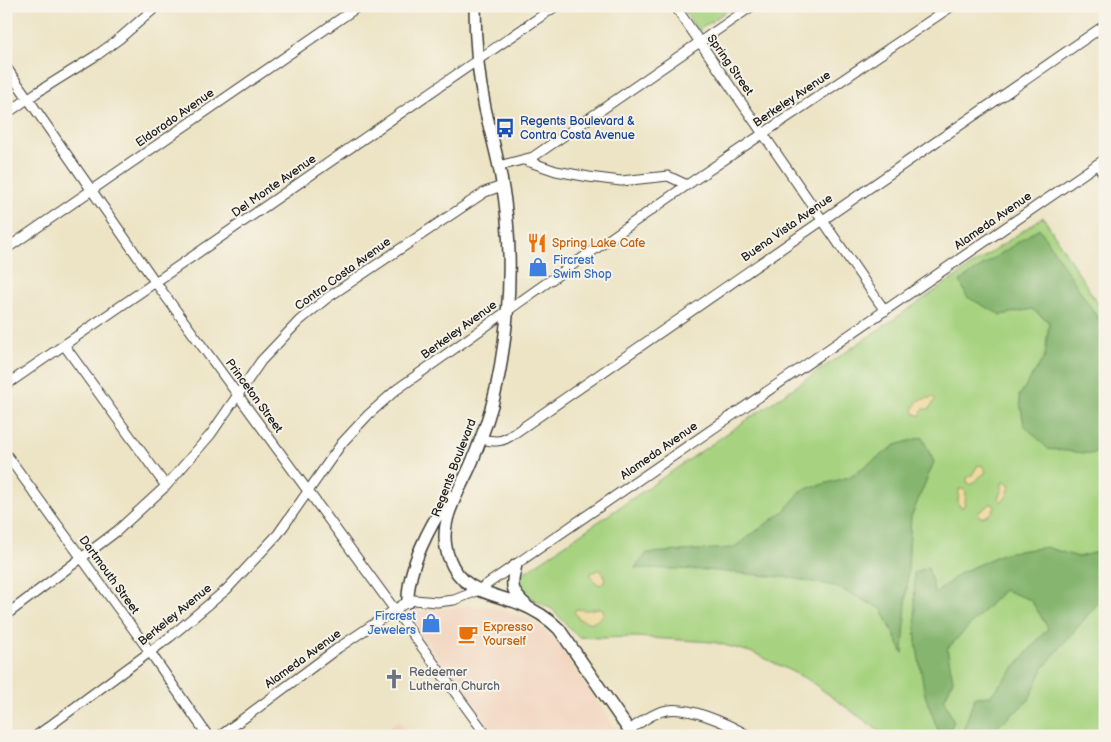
<svg xmlns="http://www.w3.org/2000/svg" width="1111" height="742" font-family="'Balsamiq Sans',sans-serif">
  <rect width="100%" height="100%" fill="#f7f3e8"/>
  <filter id="ink" filterUnits="userSpaceOnUse"><feTurbulence type="fractalNoise" baseFrequency=".02" numOctaves="2"/><feDisplacementMap in="SourceGraphic" scale="10" xChannelSelector="R" yChannelSelector="G"/><feConvolveMatrix kernelMatrix="1 2 1 2 8 2 1 2 1" color-interpolation-filters="sRGB"/></filter>
  <filter id="wash" filterUnits="userSpaceOnUse"><feTurbulence type="fractalNoise" baseFrequency=".0096" numOctaves="4" result="noise"/><feDisplacementMap in="SourceGraphic" scale="20" xChannelSelector="R" yChannelSelector="G"/><feGaussianBlur stdDeviation="1.12" result="paint"/><feColorMatrix in="noise" values="0 0 0 0 0 0 0 0 0 0 0 0 0 0 0 0 0 1.4 0 .05"/><feComposite in="paint" operator="in"/></filter>
  <g filter="url(#wash)">
    <rect width="100%" height="100%" fill="#ede4c5"/>
    <path fill="#f2d4be" d="M472,606L489,607L526,618L542,628L554,639L621,736H497L408,617L414,612Z
      M399,720L410,736H377L382,732Z"/>
    <path fill="#a7d380" stroke="#62784e" d="M681,6H733L698,31Z
      M1043,217L1105,315V736H886L807,679L754,653L713,642L634,637L603,638L578,637L552,609L522,593L518,589V578L522,574Z"/>
    <path fill="#85b56e" stroke="#506845" d="M1039,228L1105,329V442L1093,454L1048,449L1024,425L1019,396L1045,356L1049,322L1032,309L1001,315L967,297L960,281Z
      M922,437L934,462L911,517L903,654L882,609L834,586L791,578L706,570L635,568L647,553L733,548L784,511L802,490L849,477L896,445Z
      M1046,547L1078,557L1105,550V588L1099,602L1043,668L1029,700L995,729L993,736H961L975,697L990,696L1048,628L1031,600L1004,590L947,649L953,680L944,700L954,722L946,736H940L925,695L916,642L914,573L928,567L935,594L960,573L1004,553Z"/>
    <path fill="#eeda9e" stroke="#857b5d" d="M933,397L935,400L929,409H923L920,416L914,413L913,410C919,396 921,401 933,397Z
      M978,465L983,466L986,472L970,485L967,482V478L972,475Z
      M1004,481L1010,485C1009,490 1007,500 1001,501L998,498L1002,490V483Z
      M959,489H963L966,492L965,504L963,507H960L958,503Z
      M990,504H993L995,508L990,514L984,517H980L978,513Z
      M598,570L602,571L605,577L604,582L600,585L595,582L591,576V573Z
      M600,608L603,609L604,614C594,624 592,624 579,619L574,612L576,609L587,610Z"/>
  </g>
  <g filter="url(#ink)">
    <g fill="none" stroke-linecap="round" stroke-linejoin="round">
      <defs>
        <path id="minor" d="M675,6L885,311
          M6,67L156,283L487,736
          M6,114L36,93L97,55L119,39L157,6
          M524,160L556,171L589,177L621,181L668,176L687,185
          M1097,164L1105,176
          M499,166L533,157L752,6
          M6,249L359,6
          M64,345L166,486
          M6,385L556,6
          M481,439C492,441 499,443 509,437L1105,25
          M6,454L150,652L208,736
          M6,615L117,531L166,486L211,434L261,361L299,321L327,298L485,192L502,186
          M629,730C640,723 651,714 663,711C686,704 729,724 749,736
          M36,736L170,637L227,589L278,534L342,443L368,415L396,390L538,289L687,185L952,6
          M220,736L338,648L402,605L414,600L437,602L454,600L477,591L1105,159"/>
        <path id="major" d="M475,6C475,40 478,75 485,108C490,131 497,154 501,177C513,240 511,306 500,369C496,393 489,418 480,441C476,452 472,463 467,473C454,500 437,527 449,558C462,592 488,592 518,603C533,609 547,617 559,629L633,736
          M516,565C511,584 510,591 526,605
          M408,602C407,568 431,523 450,496"/>
      </defs>
      <use href="#minor" stroke="#3b3a35" stroke-width="11"/>
      <use href="#major" stroke="#3b3a35" stroke-width="14"/>
      <use href="#minor" stroke="#fff" stroke-width="9"/>
      <use href="#major" stroke="#fff" stroke-width="11"/>
    </g>
  </g>
  <defs>
    <symbol id="bus-bare" viewBox="-9 -9 18 18"><path d="M-5-6H5V4H4V6H2V4H-2V6H-4V4H-5ZM-3.5-4V0h7V-4ZM-3.5 1.2v1.5H-2V1.2ZM2 1.2v1.5H3.5V1.2Z" fill="#1a4fb4" stroke="#f7f3e8" stroke-width="2.5" paint-order="stroke"/></symbol>
    <symbol id="restaurant-bare" viewBox="-9 -9 18 18"><path d="M-5-6h1v4h1v-4h1v4h1v-4h1v5L-1.5 .5V6h-2V.5L-5-1ZM5-6V6H3V1.5H1.5Q1.5-4 5-6Z" fill="#e8710a" stroke="#f7f3e8" stroke-width="2.5" paint-order="stroke"/></symbol>
    <symbol id="shop-bare" viewBox="-9 -9 18 18"><path d="M-5-2.5h2.3a2.7 3.5 0 0 1 5.4 0H5L5.5 6h-11ZM-1.5-2.5h3a1.5 2.3 0 0 0-3 0Z" fill="#3f7fe0" stroke="#f7f3e8" stroke-width="2.5" paint-order="stroke"/></symbol>
    <symbol id="cafe-bare" viewBox="-9 -9 18 18"><path d="M-5.5-4.5H6V0H3Q3 3.5 0 3.5H-2.5Q-5.5 3.5-5.5 0ZM3-3.2v2h1.7v-2ZM-6 4.5H4V6H-6Z" fill="#e8710a" stroke="#f7f3e8" stroke-width="2.5" paint-order="stroke"/></symbol>
    <symbol id="church-bare" viewBox="-9 -9 18 18"><path d="M-1.2-6h2.4v3.5h3.3v2.4h-3.3V6h-2.4V-.1h-3.3v-2.4h3.3Z" fill="#6b7280" stroke="#f7f3e8" stroke-width="2.5" paint-order="stroke"/></symbol>
  </defs>
  <g fill-rule="evenodd">
    <use href="#bus-bare" x="491" y="114" width="28" height="28"/>
    <use href="#restaurant-bare" x="523" y="229" width="28" height="28"/>
    <use href="#shop-bare" x="524" y="253" width="28" height="28"/>
    <use href="#shop-bare" x="417" y="609" width="28" height="28"/>
    <use href="#cafe-bare" x="454" y="620" width="28" height="28"/>
    <use href="#church-bare" x="380" y="665" width="28" height="28"/>
  </g>
  <g text-anchor="middle" dominant-baseline="central" stroke-width="4" stroke-linejoin="round" paint-order="stroke">
    <g font-size="12" fill="#1c1c1c" stroke="#f7f3e8">
      <text transform="translate(730 65) rotate(55)">Spring Street</text>
      <text transform="translate(792 99) rotate(-34)">Berkeley Avenue</text>
      <text transform="translate(175 118) rotate(-35)">Eldorado Avenue</text>
      <text transform="translate(274 186) rotate(-35)">Del Monte Avenue</text>
      <text transform="translate(993 221) rotate(-35)">Alameda Avenue</text>
      <text transform="translate(787 228) rotate(-35)">Buena Vista Avenue</text>
      <text transform="translate(343 274) rotate(-36)">Contra Costa Avenue</text>
      <text transform="translate(459 330) rotate(-36)">Berkeley Avenue</text>
      <text transform="translate(254 396) rotate(54)">Princeton Street</text>
      <text transform="translate(659 451) rotate(-35)">Alameda Avenue</text>
      <text transform="translate(454 468) rotate(-69)">Regents Boulevard</text>
      <text transform="translate(109 575) rotate(54)">Dartmouth Street</text>
      <text transform="translate(175 615) rotate(-39)">Berkeley Avenue</text>
      <text transform="translate(303 659) rotate(-36)">Alameda Avenue</text>
    </g>
    <g font-size="12" fill="#164399" stroke="#f7f3e8" text-anchor="start">
      <text x="520" y="121">Regents Boulevard &amp;<tspan x="520" dy="14">Contra Costa Avenue</tspan></text>
    </g>
    <g font-size="12" fill="#c56008" stroke="#f7f3e8" text-anchor="start">
      <text x="552" y="243">Spring Lake Cafe</text>
      <text x="483" y="627">Expresso<tspan x="483" dy="14">Yourself</tspan></text>
    </g>
    <g font-size="12" fill="#366cbe" stroke="#f7f3e8" text-anchor="start">
      <text x="553" y="260">Fircrest<tspan x="553" dy="14">Swim Shop</tspan></text>
      <text x="416" y="616" text-anchor="end">Fircrest<tspan x="416" dy="14">Jewelers</tspan></text>
    </g>
    <g font-size="12" fill="#5b616d" stroke="#f7f3e8" text-anchor="start">
      <text x="409" y="672">Redeemer<tspan x="409" dy="14">Lutheran Church</tspan></text>
    </g>
  </g>
  <rect width="1111" height="742" fill="none" stroke="#f7f3e8" stroke-width="25"/>
</svg>
